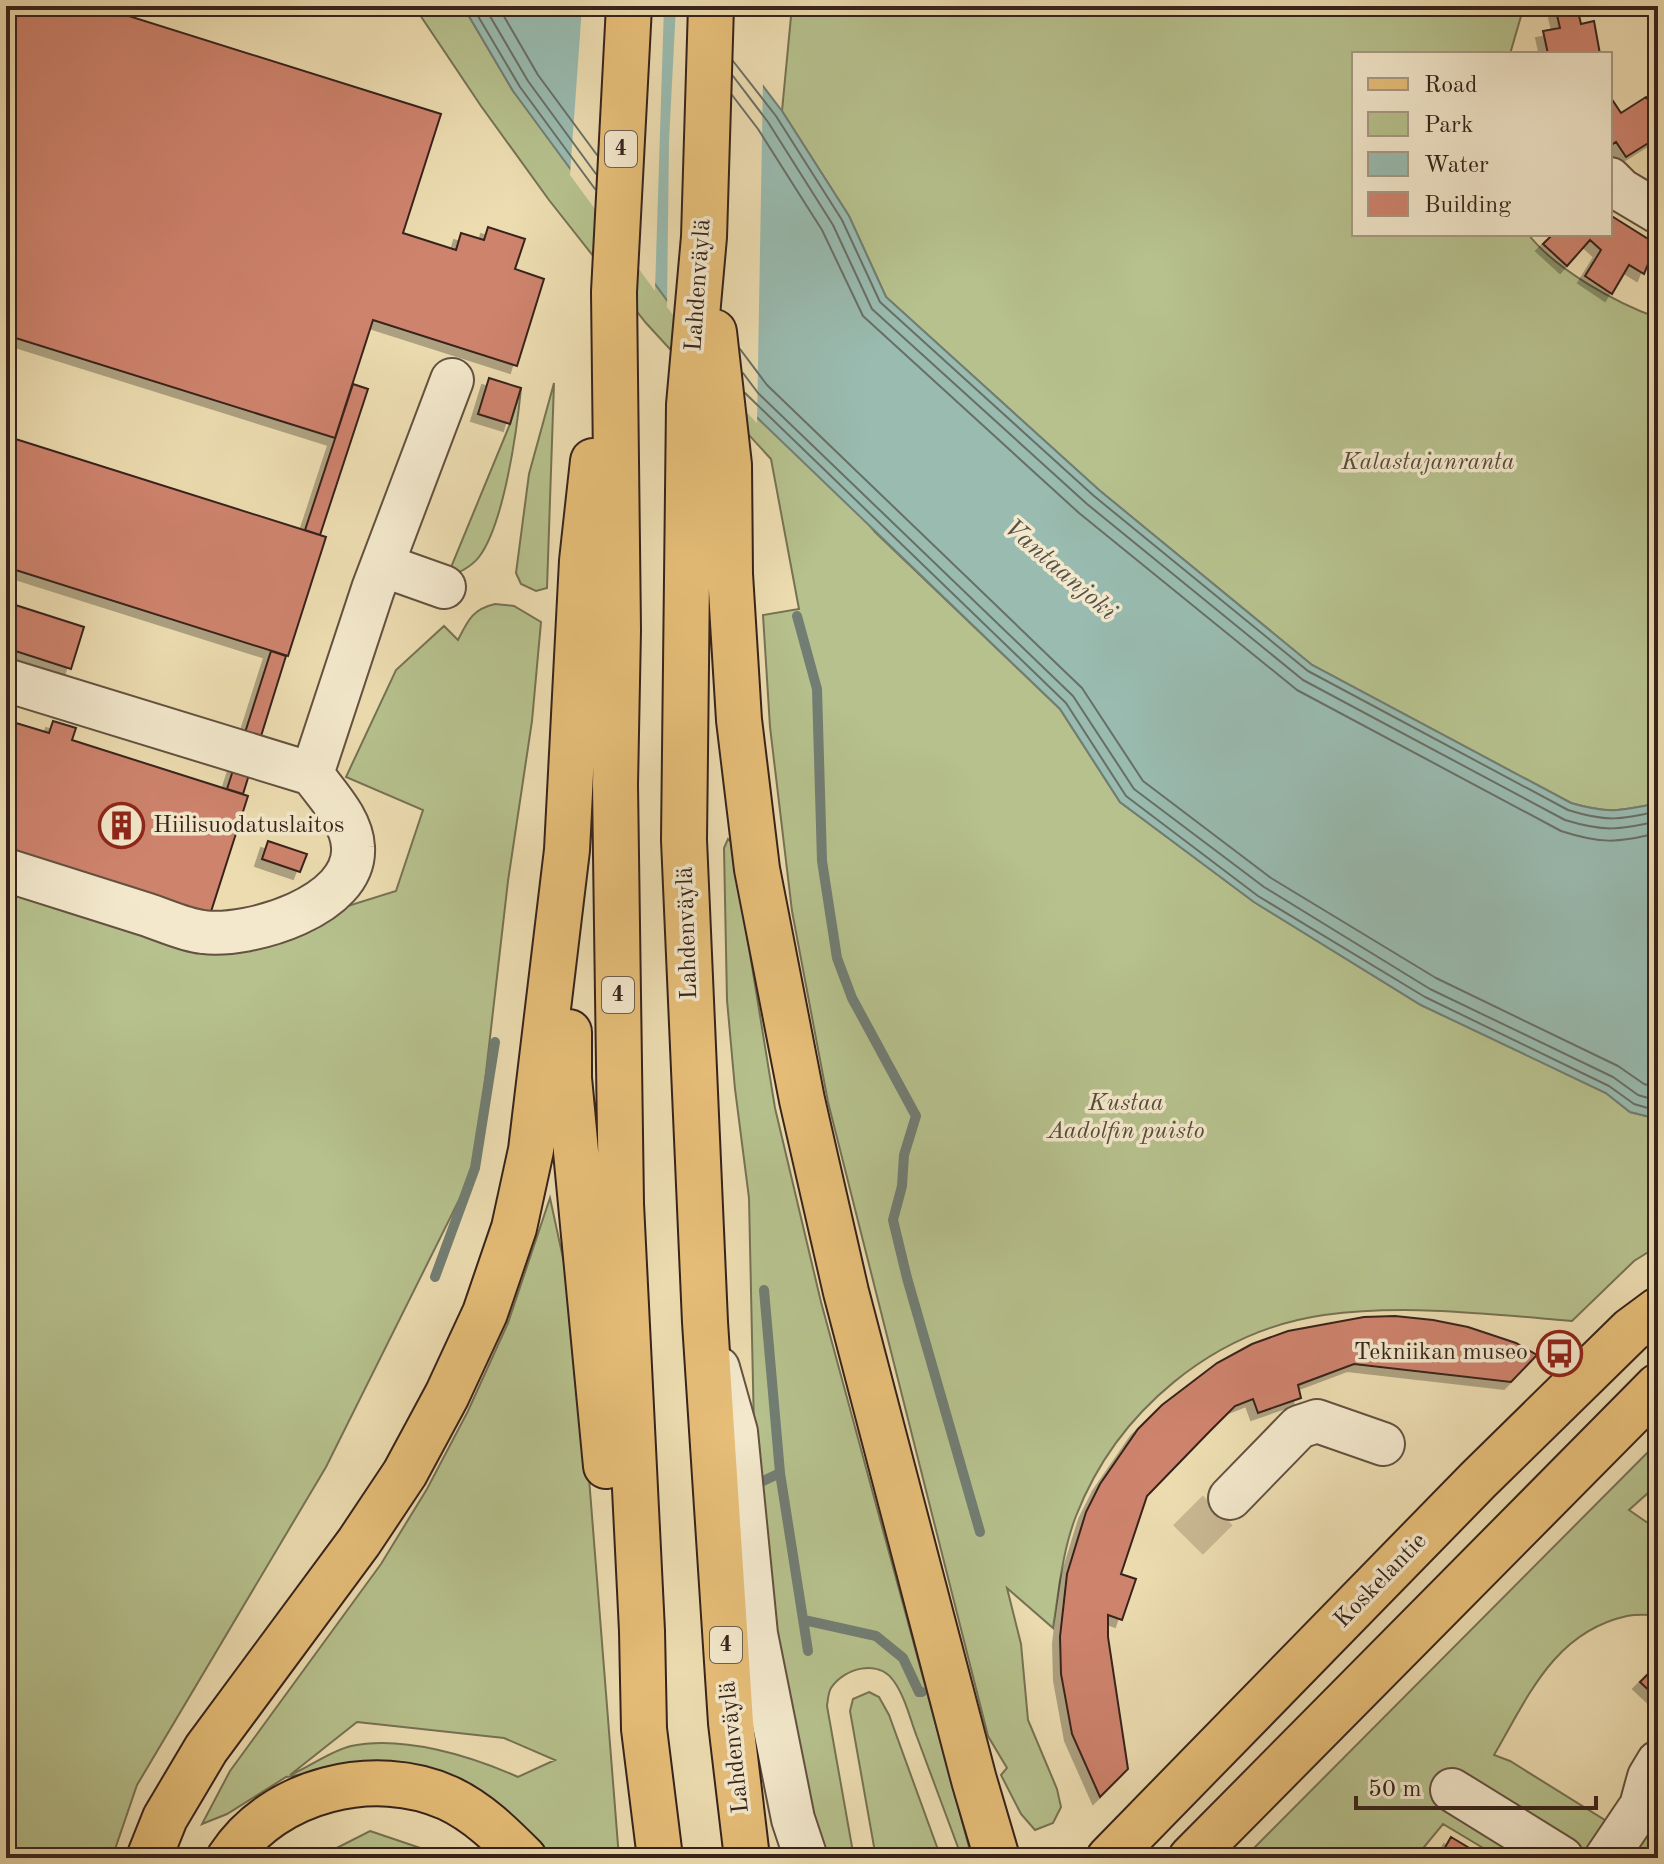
<svg xmlns="http://www.w3.org/2000/svg" width="1664" height="1864" font-family="'Old Standard TT',serif">
  <defs>
    <filter id="shadow"><feDropShadow dx="-7" dy="7" stdDeviation="0" flood-color="#0004"/></filter>
  </defs>
  <rect width="100%" height="100%" fill="#ecdcb0"/>
  <filter id="stains"><feTurbulence type="fractalNoise" baseFrequency=".0025" numOctaves="4"/><feColorMatrix values="0 0 0 0 .2 0 0 0 0 .09 0 0 0 0 .02 0 0 0 .5 -.17"/></filter>
  <radialGradient id="worn" r=".72"><stop offset=".6" stop-color="#630" stop-opacity="0"/><stop offset="1" stop-color="#630" stop-opacity=".3"/></radialGradient>
  <path fill="#b6c18d" stroke="#767254" stroke-width="2" fill-rule="evenodd" d="M414,6H463L513,91L875,532L1060,709L1120,802L1254,902L1421,1005L1606,1093L1630,1112L1658,1119V1246L1634,1261L1572,1321C1490,1314 1406,1304 1324,1315C1213,1331 1117,1411 1076,1516C1062,1552 1059,1591 1053,1628L1007,1588L1021,1644L1028,1720L1057,1789L1061,1807L1053,1823L1035,1830L1021,1814L1001,1775L1007,1768L988,1736L828,1102L792,911L770,727L763,615L799,609L771,459L646,323L549,200L481,106Z
    M792,6H1524L1510,54H1354V234H1528C1556,270 1616,303 1658,318V803C1621,811 1608,814 1571,803L1312,665L1099,490L886,297L849,216L782,111Z
    M554,383L547,588L536,591L521,584L516,573L529,474Z
    M521,388C517,430 504,524 479,557C472,566 458,574 447,577L510,424Z
    M495,604L514,606L541,622L532,721L508,881L475,1168L326,1467L137,1785L112,1858H6V887L204,951L396,891L423,810L346,777L396,670L444,626L458,640C468,620 473,609 495,604Z
    M728,839L732,843L775,1108L821,1302L972,1858H962C947,1818 932,1777 917,1737C910,1719 905,1696 893,1680C878,1659 844,1668 831,1688C828,1693 828,1700 827,1706L854,1858H826L787,1715L755,1476L749,1198L735,1089L727,1000L724,848Z
    M550,1198L566,1272L586,1440L619,1858H542L414,1768L377,1762L286,1777L227,1814L202,1824L230,1771L381,1564L427,1489L468,1411L508,1323ZM357,1722L504,1738L555,1760L518,1777C471,1756 403,1735 351,1746C330,1751 310,1767 290,1775Z
    M1658,1442V1484L1629,1510L1658,1530V1615C1648,1615 1636,1614 1627,1616C1554,1632 1528,1697 1494,1755L1510,1761L1613,1825L1658,1833V1858H1500L1443,1824L1415,1858H1244Z
    M869,1692L879,1697L889,1715L941,1858H876L850,1711L853,1699Z
    M370,1831L450,1858H317Z"/>
  <path fill="#99bbb0" stroke="#727e74" stroke-width="2" d="M463,6H702L782,111L849,216L886,297L1099,490L1312,665L1571,803C1608,814 1621,811 1658,803V1119L1630,1112L1606,1093L1421,1005L1254,902L1120,802L1060,709L744,405L513,91Z"/>
  <path fill="#ecdcb0" d="M582,6H664L655,291L570,175Z
    M676,6H707L763,80L757,423L741,407L667,307L669,141Z"/>
  <g fill="none" stroke-linecap="round" stroke-linejoin="round">
    <path stroke="#686f66" stroke-width="2" d="M472,6L520,87L595,189
      M484,6L528,81L596,174
      M498,6L538,75L597,155
      M733,61L776,116L842,220L880,302L1094,496L1308,671L1568,810C1606,822 1620,820 1658,811
      M733,76L768,122L833,225L872,309L1087,504L1303,680L1565,820C1604,832 1619,830 1658,821
      M732,95L758,129L822,230L863,316L1079,513L1297,690L1561,831C1601,844 1617,843 1658,833
      M740,349L767,385L1082,688L1143,781L1271,878L1436,978L1618,1066L1644,1084L1658,1088
      M743,373L758,393L1073,696L1134,789L1264,887L1430,989L1613,1077L1638,1095L1658,1101
      M745,393L1066,703L1126,796L1258,896L1425,997L1609,1086L1634,1104L1658,1111"/>
    <path stroke="#727e74" stroke-width="10" d="M797,616L817,689L822,861L837,958L852,998L916,1116L904,1155L902,1186L893,1220L907,1278L980,1532
      M435,1277L475,1168L495,1042
      M764,1290L780,1473
      M759,1483L780,1473L808,1651
      M804,1620L876,1636L903,1658L919,1692H922"/>
  </g>
  <path fill="#ce836d" stroke="#37231b" stroke-width="2" filter="url(#shadow)" d="M6,6H97L441,114L403,233L456,250L461,233L484,240L488,227L525,239L515,269L544,279L517,366L373,320L335,438L6,335Z
    M1577,7L1581,24L1594,21L1600,54H1548L1543,31L1560,28L1556,11Z
    M1646,97L1658,114V137L1626,157L1616,142L1610,146V103L1613,101L1621,113Z
    M1610,215L1656,244L1644,274L1629,265L1612,294L1585,276L1601,250L1590,240L1567,266L1543,244L1553,234H1610Z
    M489,378L521,388L510,424L478,414Z
    M353,384L368,389L320,535L305,530Z
    M6,436L326,537L288,656L6,567Z
    M6,602L84,627L71,669L6,648Z
    M271,651L286,656L243,794L227,789Z
    M6,720L49,733L53,721L76,728L72,740L248,796L208,921L6,857Z
    M268,841L307,854L300,872L262,859Z
    M1395,1316L1433,1320L1468,1327L1516,1343L1537,1355L1511,1382L1354,1364L1298,1385L1301,1398L1258,1413L1253,1399L1235,1406L1210,1431L1147,1496L1121,1574L1136,1579L1122,1620L1108,1615V1637L1128,1769L1100,1797L1072,1734L1061,1674L1060,1637L1067,1574L1086,1512L1100,1484L1138,1429L1162,1405L1217,1363L1252,1344L1288,1331L1364,1317Z
    M1559,1336L1564,1340L1550,1353L1546,1349Z
    M1658,1664V1699L1640,1682Z
    M1451,1837L1486,1858H1439Z"/>
  <g fill="none" stroke-linecap="round" stroke-linejoin="round">
    <path stroke="#c8b792" stroke-width="42" stroke-dasharray="42 21" stroke-linecap="butt" d="M1188,1540L1230,1498"/>
    <defs>
      <path id="minor" d="M1610,179L1621,190L1658,212
        M382,565L444,587
        M6,680L312,774L373,589L452,380
        M6,870C52,885 99,899 145,914C164,920 184,930 203,932C249,938 357,906 353,847C352,820 327,795 312,774
        M718,1368L736,1432L756,1634L793,1819L806,1858
        M1230,1498L1299,1427L1317,1421L1383,1444
        M1452,1790L1562,1858
        M1606,1858L1641,1806L1649,1777L1658,1762"/>
      <path id="major" d="M1109,1858L1478,1480L1631,1330L1658,1310
        M1191,1858L1658,1386"/>
      <path id="highway" d="M629,6L614,292L618,630L615,785L621,1204L642,1631L644,1729L660,1858
        M711,6L704,237L689,405L684,840L705,1322L731,1723L747,1858
        M714,332L729,465L730,574L739,720L757,869L802,1100L846,1292L974,1780L997,1858
        M569,1032V1078L606,1466
        M149,1858L165,1818L206,1749L359,1542L405,1473L447,1395L485,1313L514,1228L531,1150L567,850L582,561L593,461
        M229,1858C274,1789 375,1765 448,1798C478,1812 501,1835 524,1858"/>
    </defs>
    <use href="#minor" stroke="#645140" stroke-width="46"/>
    <use href="#major" stroke="#37231b" stroke-width="48"/>
    <use href="#highway" stroke="#37231b" stroke-width="48"/>
    <use href="#minor" stroke="#f3e8cc" stroke-width="42"/>
    <use href="#major" stroke="#e6be78" stroke-width="44"/>
    <use href="#highway" stroke="#e6be78" stroke-width="44"/>
  </g>
  <defs>
    <symbol id="building-ring" viewBox="-11 -11 22 22"><circle r="9.5" fill="#f3e8cc" stroke="#8f2418" stroke-width="1.5"/><path d="M-4-6H4V6H1V3H-1V6H-4ZM-2.5-4.3h1.7v1.8h-1.7ZM.8-4.3h1.7v1.8H.8ZM-2.5-1h1.7V.8h-1.7ZM.8-1h1.7V.8H.8Z" fill="#8f2418"/></symbol>
    <symbol id="bus-ring" viewBox="-11 -11 22 22"><circle r="9.5" fill="#f3e8cc" stroke="#8f2418" stroke-width="1.5"/><path d="M-5-6H5V4H4V6H2V4H-2V6H-4V4H-5ZM-3.5-4V0h7V-4ZM-3.5 1.2v1.5H-2V1.2ZM2 1.2v1.5H3.5V1.2Z" fill="#8f2418"/></symbol>
  </defs>
  <g fill-rule="evenodd">
    <use href="#building-ring" x="96" y="800" width="51" height="51"/>
    <use href="#bus-ring" x="1534" y="1328" width="51" height="51"/>
  </g>
  <g text-anchor="middle" dominant-baseline="central" stroke-width="7" stroke-linejoin="round" paint-order="stroke">
    <g fill="#f3e8cc" stroke="#6f5e50" stroke-width="2">
      <rect x="605" y="131" width="32" height="36" rx="6"/>
      <rect x="602" y="977" width="32" height="36" rx="6"/>
      <rect x="710" y="1627" width="32" height="36" rx="6"/>
    </g>
    <g font-size="22" font-weight="bold" fill="#37231b">
      <text x="621" y="149">4</text>
      <text x="618" y="995">4</text>
      <text x="726" y="1645">4</text>
    </g>
    <g font-size="24" fill="#37231b" stroke="#f3e8cc">
      <text transform="translate(699 285) rotate(-86)">Lahdenväylä</text>
      <text transform="translate(688 933) rotate(-92)">Lahdenväylä</text>
      <text transform="translate(1381 1581) rotate(-46)">Koskelantie</text>
      <text transform="translate(735 1747) rotate(-96)">Lahdenväylä</text>
    </g>
    <g font-size="24" font-style="italic" fill="#574a38" stroke="#f3e8cc">
      <text x="1428" y="463">Kalastajanranta</text>
      <text x="1126" y="1104">Kustaa<tspan x="1126" dy="28">Aadolfin puisto</tspan></text>
    </g>
    <g font-size="24" fill="#37231b" stroke="#f3e8cc" text-anchor="start">
      <text x="153" y="826">Hiilisuodatuslaitos</text>
      <text x="1528" y="1353" text-anchor="end">Tekniikan museo</text>
    </g>
    <g font-size="26" font-style="italic" fill="#545148" stroke="#f3e8cc">
      <text transform="translate(1060 570) rotate(41)">Vantaanjoki</text>
    </g>
  </g>
  <rect width="1664" height="1864" fill="none" stroke="#ecdcb0" stroke-width="32"/>
  <rect x="8" y="8" width="1648" height="1848" fill="none" stroke="#37231b" stroke-width="4"/>
  <rect x="16" y="16" width="1632" height="1832" fill="none" stroke="#37231b" stroke-width="2"/>
  <rect x="1352" y="52" width="260" height="184" fill="#f3e8cc" stroke="#a89985" stroke-width="2"/>
  <rect x="1368" y="78" width="40" height="12" fill="#e6be78" stroke="#a89985" stroke-width="2"/>
  <text x="1424" y="92" font-size="24" fill="#37231b">Road</text>
  <rect x="1368" y="112" width="40" height="24" fill="#b6c18d" stroke="#a89985" stroke-width="2"/>
  <text x="1424" y="132" font-size="24" fill="#37231b">Park</text>
  <rect x="1368" y="152" width="40" height="24" fill="#99bbb0" stroke="#a89985" stroke-width="2"/>
  <text x="1424" y="172" font-size="24" fill="#37231b">Water</text>
  <rect x="1368" y="192" width="40" height="24" fill="#ce836d" stroke="#a89985" stroke-width="2"/>
  <text x="1424" y="212" font-size="24" fill="#37231b">Building</text>
  <path d="M1356 1796v12h240v-12" fill="none" stroke="#37231b" stroke-width="4"/>
  <text x="1368" y="1796" font-size="24" fill="#37231b" stroke="#f3e8cc" stroke-width="6" paint-order="stroke">50 m</text>
  <rect width="100%" height="100%" filter="url(#stains)"/>
  <rect width="100%" height="100%" fill="url(#worn)"/>
</svg>
